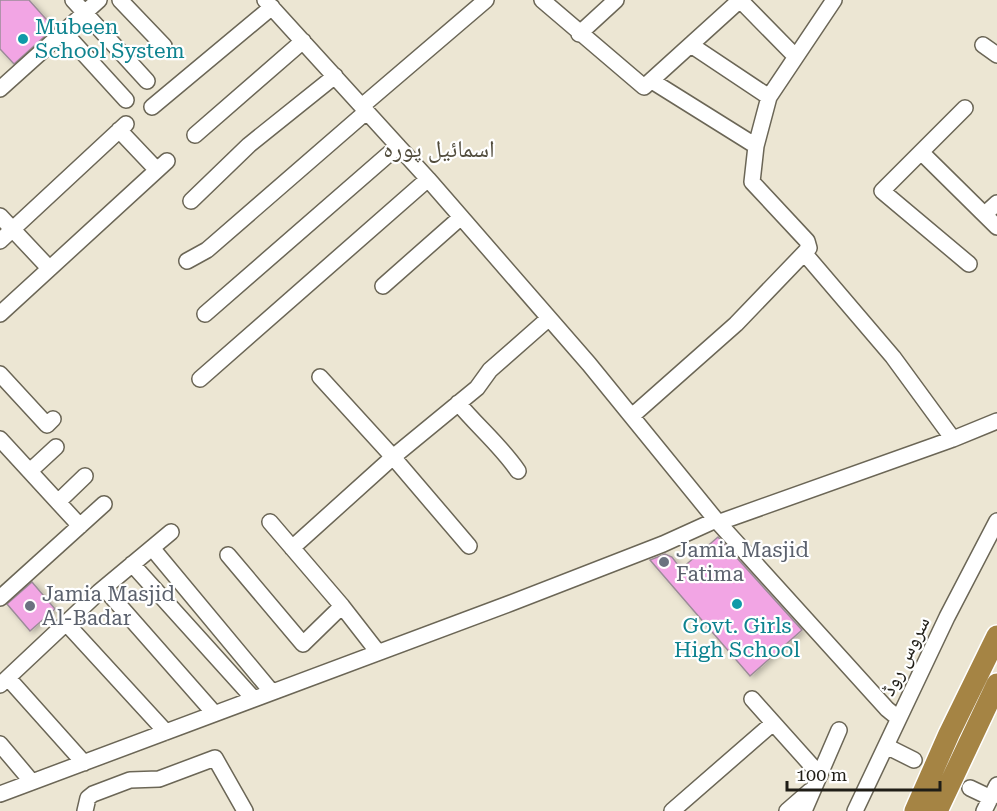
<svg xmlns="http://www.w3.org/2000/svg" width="997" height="811" font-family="'Roboto Serif','Noto Naskh Arabic',serif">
  <defs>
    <filter id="shadow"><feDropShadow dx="3" dy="2" stdDeviation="3" flood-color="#0004"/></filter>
  </defs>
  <rect width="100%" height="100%" fill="#ece6d3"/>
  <path fill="#f2a5e4" stroke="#9c8c98" stroke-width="1.5" filter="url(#shadow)" d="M0,0H29L54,28L14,64L0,49Z
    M718,537L802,630L750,676L650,560L665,554L672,557L681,569Z
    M32,582L55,609L30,631L7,604Z"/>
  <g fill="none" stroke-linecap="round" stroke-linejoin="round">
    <defs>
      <path id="minor" d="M73,0L147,81
        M120,0L164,46
        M265,0L428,179L589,364L716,520L887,709L898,718
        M542,0L644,87L740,0
        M740,0L795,56
        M63,31L126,100
        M579,34L616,0
        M691,45L769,97
        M983,45L997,55
        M652,81L756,146
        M0,89L99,0
        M362,106L486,0
        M152,107L272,7
        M965,108L882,191L969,264
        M119,130L156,169
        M195,135L303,41
        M921,152L997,227
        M191,201L249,145L335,76
        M986,213L997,203
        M0,216L49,268
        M0,241L126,124
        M805,254L893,357L953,439L997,421
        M187,261L207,250L366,112
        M383,286L460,218
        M0,314L167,161
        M205,314L398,146
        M0,374L47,425L53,419
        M200,379L428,179
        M458,403C478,427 501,446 518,471
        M632,416L736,324L809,248L807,241L752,182L756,146L769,97L834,0
        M0,439L80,526
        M30,471L56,447
        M58,502L85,476
        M270,522L342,606
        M720,522L953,439
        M469,546L393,457L477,388L490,370L548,319
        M152,548L271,691
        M292,548L393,457L320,377
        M228,555L303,644L342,606L377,651
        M132,564L253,698
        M104,588L214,713
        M0,598L104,504
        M66,623L166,732
        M8,678L84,763
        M0,685L99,592L171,532
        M752,699L820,775
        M0,744L32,782
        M886,746L914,760
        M970,788L991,798
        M0,794L511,603L663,544L716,520
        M85,811L88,798L93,794L130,780L159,779L215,758L245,811
        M672,811L773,723
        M787,811L810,791
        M804,811L839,730
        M855,811L947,617L997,521
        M984,811L997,785"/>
      <path id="highway" d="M915,811L949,734L997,636
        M937,811L997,684"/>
    </defs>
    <use href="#minor" stroke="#6b6656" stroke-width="18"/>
    <use href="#highway" stroke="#fff" stroke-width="24"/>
    <use href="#minor" stroke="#fff" stroke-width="15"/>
    <use href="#highway" stroke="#a58444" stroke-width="21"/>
  </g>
  <g fill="#0f9aa8" stroke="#fff" stroke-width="2">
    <circle cx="23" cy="39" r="6"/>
    <circle cx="737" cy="604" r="6"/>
  </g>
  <g fill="#6b7280" stroke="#fff" stroke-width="2">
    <circle cx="664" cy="562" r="6"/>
    <circle cx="30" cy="606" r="6"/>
  </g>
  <g text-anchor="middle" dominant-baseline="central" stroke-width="4.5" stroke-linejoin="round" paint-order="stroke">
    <g font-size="21" fill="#0d838f" stroke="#fff" text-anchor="start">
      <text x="35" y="27">Mubeen<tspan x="35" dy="24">School System</tspan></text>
      <text x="737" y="626" text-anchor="middle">Govt. Girls<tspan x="737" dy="24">High School</tspan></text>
    </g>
    <g font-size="21" fill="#5b616d" stroke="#fff" text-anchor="start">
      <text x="676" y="550">Jamia Masjid<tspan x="676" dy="24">Fatima</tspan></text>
      <text x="42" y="594">Jamia Masjid<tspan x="42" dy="24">Al-Badar</tspan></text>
    </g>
    <g font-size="21" fill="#1f1d16" stroke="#fff">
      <text transform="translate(905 656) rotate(-64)">سروس روڈ</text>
    </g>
    <g font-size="24" fill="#524d3d" stroke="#fff">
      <text x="439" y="149">اسمائیل پورہ</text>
    </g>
  </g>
  <path d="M787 781v9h153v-9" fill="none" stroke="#1f1d16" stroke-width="3"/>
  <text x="796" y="781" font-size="18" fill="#1f1d16" stroke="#ffffff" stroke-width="4.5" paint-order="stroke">100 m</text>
</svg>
